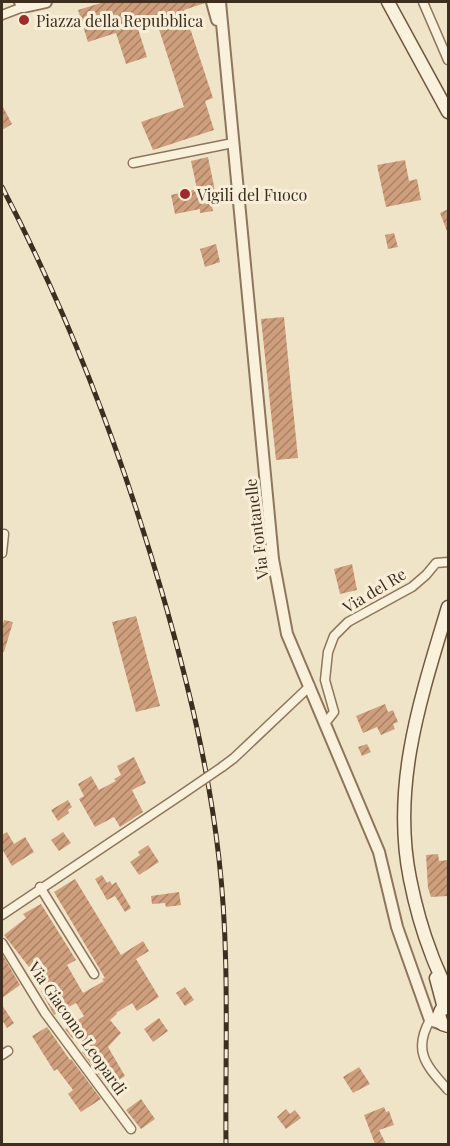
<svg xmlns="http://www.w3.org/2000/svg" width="450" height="1146" font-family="'Playfair Display',serif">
  <defs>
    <pattern id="building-hatch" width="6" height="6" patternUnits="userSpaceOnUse" patternTransform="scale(1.5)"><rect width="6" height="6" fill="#cf9f7d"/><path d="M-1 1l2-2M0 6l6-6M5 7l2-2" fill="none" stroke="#a98266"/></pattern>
  </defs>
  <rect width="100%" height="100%" fill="#f0e4c8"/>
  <path fill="url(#building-hatch)" d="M104,2H205V3L184,10L213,98L205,101L214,130L153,150L141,122L184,107L156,20L137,26L147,57L126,64L116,33L88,42L78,10Z
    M2,105L12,124L2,130Z
    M208,157L215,191H218L219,199L211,201L213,211L200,213V209L175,214L171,195L197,189L191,161Z
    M405,160L409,181L417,179L421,200L386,207L377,165Z
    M448,209V234L440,213Z
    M394,233L398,247L388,249L385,235Z
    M216,244L220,262L205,267L200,249Z
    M284,317L298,458L276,460L261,319Z
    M352,564L357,590L340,594L334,569Z
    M136,616L160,706L136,712L112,622Z
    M4,620L13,622L4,652H2V627Z
    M385,704L388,712L393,710L398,722L393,724L395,729L381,735L377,727L363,733L356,716Z
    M367,744L371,752L362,756L358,747Z
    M134,757L146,783L132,790L143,812L120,827L114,817L95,827L79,799L84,796L78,784L91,776L99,790L116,781L114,779L121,775L117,766Z
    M68,800L72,807L68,810L69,813L58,821L51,810Z
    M7,832L14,844L25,837L34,852L12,866L2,849V835Z
    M63,832L71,843L59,851L51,840Z
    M148,845L159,862L139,875L130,862L140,855L138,852Z
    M438,854L439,861L448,860V896L431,897L428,888L426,855Z
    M102,875L107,883L110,881L112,885L116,882L131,908L125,912L115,896L107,900L95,879Z
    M75,879L121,955L143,941L149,951L136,959L159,997L137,1011L132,1003L116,1013L117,1014L110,1020L121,1033L108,1047L125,1076L108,1087L82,1052L86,1048L78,1036L73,1039L65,1029L84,1016L76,1003L54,1015L41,991L43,990L29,967L4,935L26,918L23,914L41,904L76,960L67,965L83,993L104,981L102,979L105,978L54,892Z
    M179,892L181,905L166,907L165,903L152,904L151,896Z
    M2,954L20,985L2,998Z
    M185,987L194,1000L185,1006L176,993Z
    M2,1005L14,1023L7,1028L2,1020Z
    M159,1018L168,1031L153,1042L144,1029Z
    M47,1027L70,1060L71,1059L101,1099L81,1112L68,1094L73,1090L57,1069L54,1071L32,1036Z
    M359,1067L370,1084L353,1093L343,1077Z
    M141,1099L155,1119L141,1129L126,1110Z
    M384,1107L386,1112L389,1111L394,1125L379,1130L386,1144H375L364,1115Z
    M286,1109L290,1114L295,1110L301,1118L286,1129L277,1117Z"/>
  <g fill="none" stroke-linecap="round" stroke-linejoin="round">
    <defs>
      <path id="minor" d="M423,2L448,60
        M2,15L23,7
        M133,163L233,143
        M2,553L4,534
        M326,722L334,712L325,680L328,652L334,636L348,622L412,587L426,575L436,563L448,562
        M222,767L234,758L310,686
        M40,887L94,974
        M2,915L181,795
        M2,943L45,1013L131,1129
        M430,1020C412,1052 427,1066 448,1090
        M2,1055L8,1051"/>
      <path id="tertiary" d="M20,2L23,7L46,2
        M212,2L217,20
        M220,2L273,559L287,634L379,852L397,927L430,1020L442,1024"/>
      <path id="secondary" d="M388,2L448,112
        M448,607C421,697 391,785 410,879C415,904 422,930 431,953C436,968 444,981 448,996
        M436,978L444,1008
        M448,1007L441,1010L439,1015L442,1024L448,1026"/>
    </defs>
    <use href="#minor" stroke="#8d765c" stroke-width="11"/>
    <use href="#tertiary" stroke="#8d765c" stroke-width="14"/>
    <use href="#secondary" stroke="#6f573f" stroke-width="15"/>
    <use href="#minor" stroke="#faf1dc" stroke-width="8"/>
    <use href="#tertiary" stroke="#faf1dc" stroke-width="10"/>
    <use href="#secondary" stroke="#faf1dc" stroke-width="12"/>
    <defs>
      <path id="rail" d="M2,187C70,317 122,454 163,596C188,683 209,769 219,859C230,954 225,1050 226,1144"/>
    </defs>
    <use href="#rail" stroke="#3d2e20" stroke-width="5"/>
    <use href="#rail" stroke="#f7eed8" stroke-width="3" stroke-dasharray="9" stroke-linecap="butt"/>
    <defs>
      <path id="minor-bridge" d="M181,795L222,767"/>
    </defs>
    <use href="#minor-bridge" stroke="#8d765c" stroke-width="11" stroke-linecap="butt"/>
    <use href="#minor-bridge" stroke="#faf1dc" stroke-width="8"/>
  </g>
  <g fill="#9e2a2b" stroke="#f7eed8" stroke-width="2">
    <circle cx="24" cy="20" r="6"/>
    <circle cx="185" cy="194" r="6"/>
  </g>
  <g text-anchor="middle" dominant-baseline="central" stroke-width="6" stroke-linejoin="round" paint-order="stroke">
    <g font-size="16" fill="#3d2e20" stroke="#f7eed8" text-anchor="start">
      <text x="36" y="20">Piazza della Repubblica</text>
      <text x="197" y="194">Vigili del Fuoco</text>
    </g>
    <g font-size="16" fill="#3d2e20" stroke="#f7eed8">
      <text transform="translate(256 529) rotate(-97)">Via Fontanelle</text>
      <text transform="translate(374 590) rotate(-31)">Via del Re</text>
      <text transform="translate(78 1028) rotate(55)">Via Giacomo Leopardi</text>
    </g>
  </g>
  <rect width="450" height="1146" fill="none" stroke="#3d2e20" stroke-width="6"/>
</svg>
